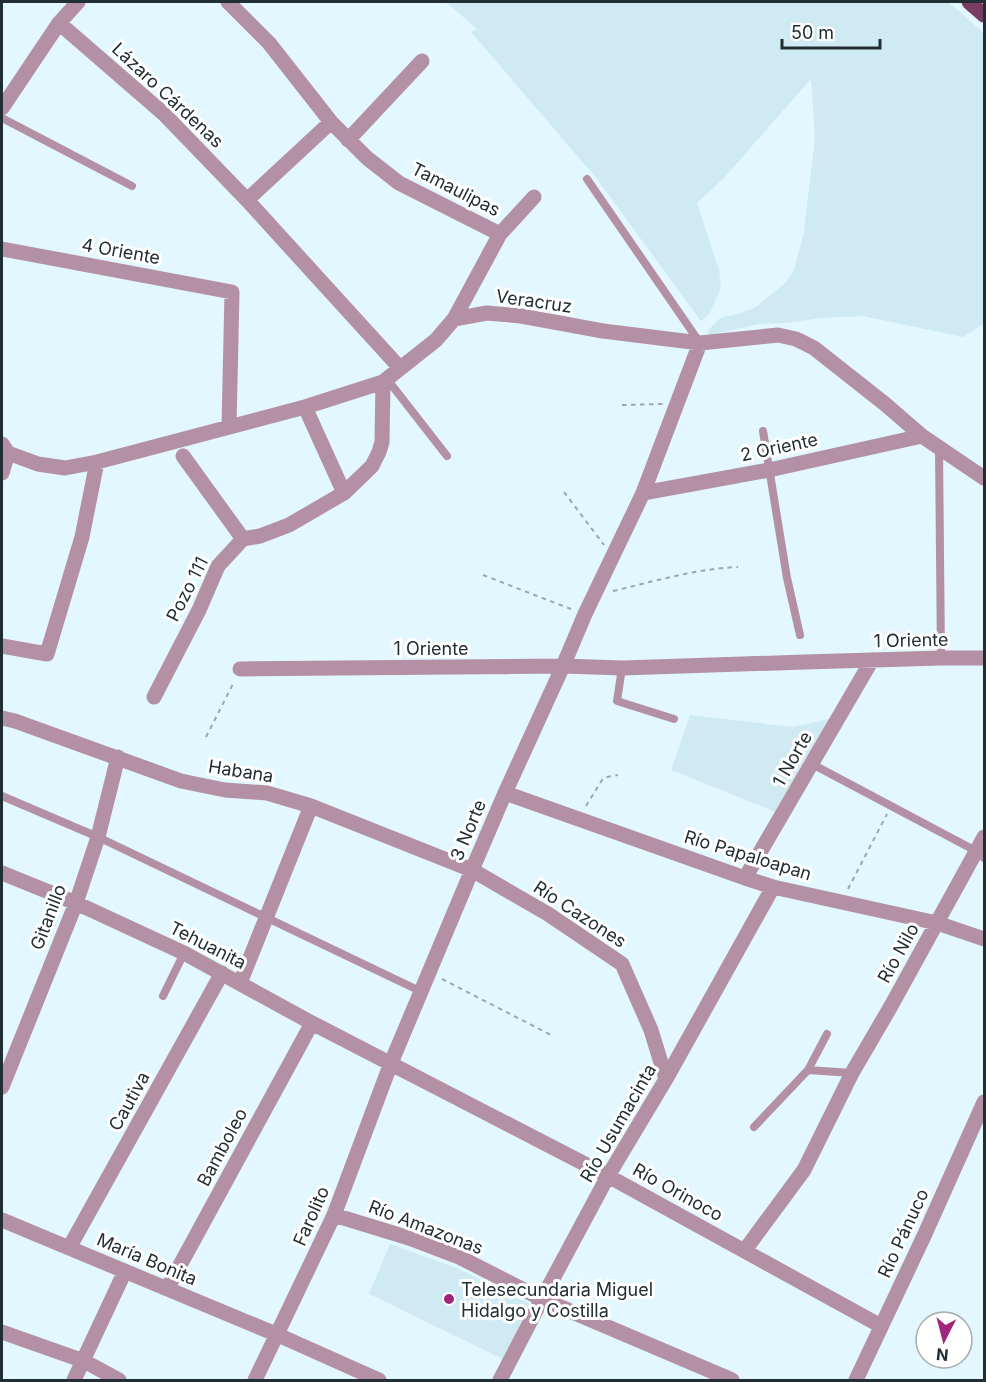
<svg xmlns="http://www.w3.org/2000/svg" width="986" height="1382" font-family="Inter,sans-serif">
  <rect width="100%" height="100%" fill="#e2f7ff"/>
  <path fill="#d0eaf3" d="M446,2H948L984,33V324L963,337L863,316L822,318L785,323L760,324L709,335L708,330L720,318L741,313L756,307L786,282L794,270L804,232L815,137L811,79L723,179L697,203L719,270L721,288L709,315L701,321L597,179L471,32L477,29Z
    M690,715L793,727L829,719L778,813L671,770Z
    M390,1244L459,1269L530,1304L503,1359L369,1294Z"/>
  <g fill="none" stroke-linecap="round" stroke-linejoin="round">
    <path stroke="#97a9af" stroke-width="2" stroke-dasharray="4.5 4.5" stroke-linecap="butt" d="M622,405L663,404
      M564,492L604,545
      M483,575L571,609
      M613,591C655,581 695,569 738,567
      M206,737L234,682
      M586,806L602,780L606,777L618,775
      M848,889L887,814
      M442,979L551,1035"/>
    <path stroke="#b390a4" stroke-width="8" d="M2,118L132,186
      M587,179L700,343
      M387,379L447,456
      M763,431L787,578L800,635
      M939,448L941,658
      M622,668L617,701L674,719
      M812,764L976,851L984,858
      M2,796L98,837L422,992
      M163,996L184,953
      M808,1070L852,1073
      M754,1127L808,1070L827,1034"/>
    <path stroke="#b390a4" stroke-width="15" d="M228,2L269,43L331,122L367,158L399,183L500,234
      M59,23L164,114L247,200L400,368
      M2,108L59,23L78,2
      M348,140L422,61
      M247,200L331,122
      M2,249L232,292L229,427
      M454,319L500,234L534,197
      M305,407L344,493
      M2,444L8,453L38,464L65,468L97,462L305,407L383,382L436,340L454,319L487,313L521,316L603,331L700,343L778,335L796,339L814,348L885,404L922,436L984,478
      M183,456L243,539
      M2,473L8,453
      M643,493L769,470L922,436
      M2,646L47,654L82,537L97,462
      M240,669L563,666L622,668L805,662L941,658H984
      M154,697L199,610L218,566L243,539L260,536L289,525L344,493L372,466L379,452L382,442L383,382
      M2,718L15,721L181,781L225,790L267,793L311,806L472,870L548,914L622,964L651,1030L666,1079
      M505,793L745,878L773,887L937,923L984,939
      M2,873L76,903L184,953L312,1023L608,1176L881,1326
      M745,878L872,660
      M240,983L311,806
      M2,1087L76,903L98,837L118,757
      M334,1215L409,1238L459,1257L542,1299L732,1380
      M2,1220L278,1335L379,1380
      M69,1248L222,973
      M745,1250L804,1170L852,1073L891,1006L984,837
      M167,1289L312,1023
      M2,1332L84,1361L119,1380
      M74,1380L125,1271
      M255,1380L334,1215L391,1063L472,870L505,793L563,666L585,614L643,493L700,343
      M500,1380L542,1299L608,1176L666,1079L773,887
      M856,1380L924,1236L984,1102"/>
    <path stroke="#793d63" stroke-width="15" d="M969,2L984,15"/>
  </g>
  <circle fill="#a0267c" stroke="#fff" stroke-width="2" cx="449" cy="1299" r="6"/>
  <g text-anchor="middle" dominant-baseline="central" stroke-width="6" stroke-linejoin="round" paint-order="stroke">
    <g font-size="18" fill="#212e33" stroke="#fff">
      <text transform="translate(168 95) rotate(43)">Lázaro Cárdenas</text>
      <text transform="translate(456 189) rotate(27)">Tamaulipas</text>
      <text transform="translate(121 251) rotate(10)">4 Oriente</text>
      <text transform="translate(534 301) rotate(8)">Veracruz</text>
      <text transform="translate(779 447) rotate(-12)">2 Oriente</text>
      <text transform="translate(187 589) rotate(-63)">Pozo 111</text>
      <text transform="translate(911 640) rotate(-1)">1 Oriente</text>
      <text x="431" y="648">1 Oriente</text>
      <text transform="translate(792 759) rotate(-60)">1 Norte</text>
      <text transform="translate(241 771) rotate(9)">Habana</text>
      <text transform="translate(468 830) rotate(-67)">3 Norte</text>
      <text transform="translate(748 855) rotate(17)">Río Papaloapan</text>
      <text transform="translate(580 914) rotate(33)">Río Cazones</text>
      <text transform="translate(48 917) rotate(-69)">Gitanillo</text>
      <text transform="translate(208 945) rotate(27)">Tehuanita</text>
      <text transform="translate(898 953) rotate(-61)">Río Nilo</text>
      <text transform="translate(129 1101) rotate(-61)">Cautiva</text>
      <text transform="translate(618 1123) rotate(-60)">Río Usumacinta</text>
      <text transform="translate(222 1147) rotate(-62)">Bamboleo</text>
      <text transform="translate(678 1192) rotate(29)">Río Orinoco</text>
      <text transform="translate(311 1216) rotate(-66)">Farolito</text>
      <text transform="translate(426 1227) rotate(21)">Río Amazonas</text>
      <text transform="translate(903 1233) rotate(-65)">Río Pánuco</text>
      <text transform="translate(147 1259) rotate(23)">María Bonita</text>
    </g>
    <g font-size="18" fill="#212e33" stroke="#fff" text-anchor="start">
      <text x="461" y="1289">Telesecundaria Miguel<tspan x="461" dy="21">Hidalgo y Costilla</tspan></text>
    </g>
  </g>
  <rect width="986" height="1382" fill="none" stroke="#212e33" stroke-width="6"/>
  <g transform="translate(944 1340) rotate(186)"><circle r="28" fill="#ffffff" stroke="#a6abad" stroke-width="1.5"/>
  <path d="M0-4.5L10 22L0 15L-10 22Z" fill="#a0267c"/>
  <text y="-9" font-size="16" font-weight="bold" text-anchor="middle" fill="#212e33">N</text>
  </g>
  <path d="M782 39v9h98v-9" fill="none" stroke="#212e33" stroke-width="3"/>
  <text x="791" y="39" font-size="18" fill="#212e33" stroke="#ffffff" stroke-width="4.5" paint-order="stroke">50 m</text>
</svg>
